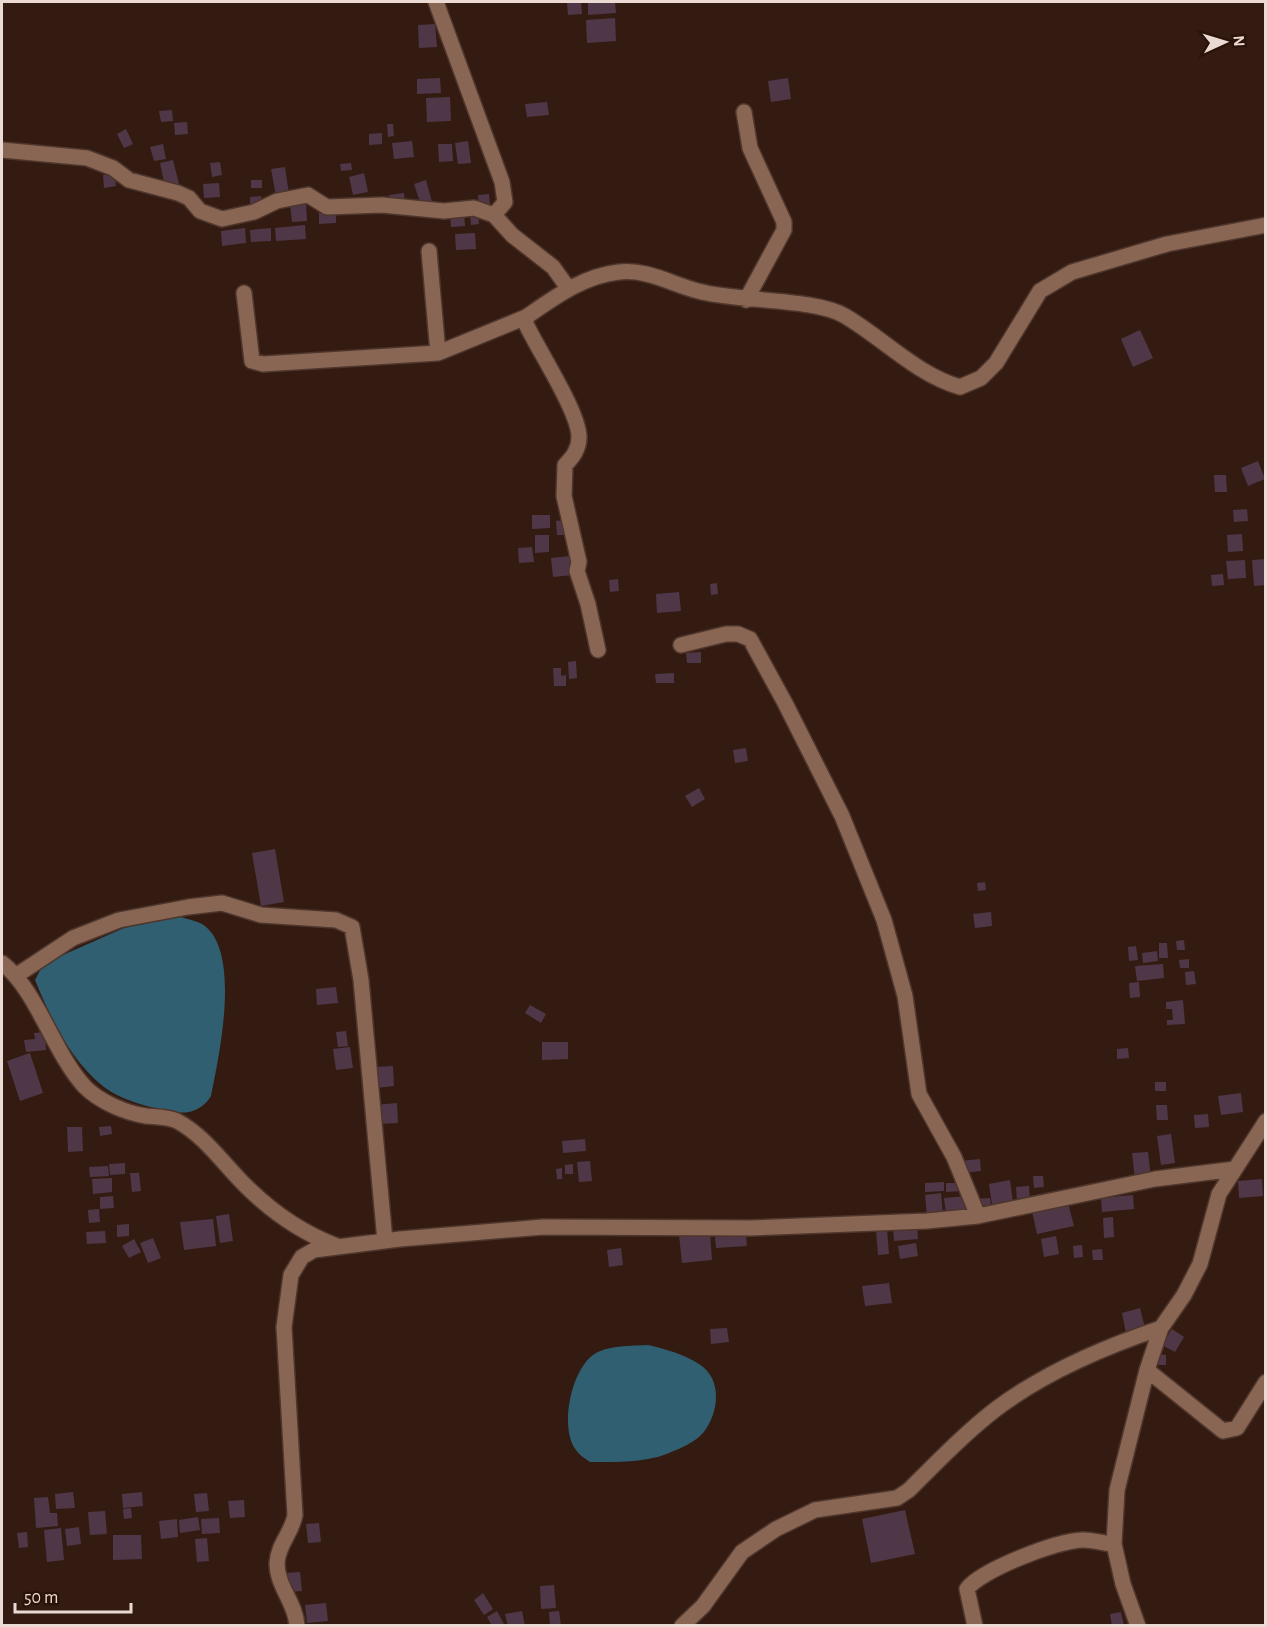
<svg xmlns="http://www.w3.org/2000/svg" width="1267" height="1627" font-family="'Alegreya Sans',sans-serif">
  <rect width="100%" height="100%" fill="#341b11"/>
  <path fill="#2f5f71" d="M178,916C186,919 199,921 205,926C241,955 219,1056 211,1096C200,1114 183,1115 164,1110C145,1106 119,1099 104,1087C70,1060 51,1019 35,980L43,965L63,955L124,928Z
    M648,1345C665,1349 684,1354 699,1364C723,1379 719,1413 703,1433C697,1440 684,1447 676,1450C650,1463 619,1462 590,1462C586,1459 579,1455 576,1450C559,1428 571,1371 593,1355C607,1345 631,1346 648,1345Z"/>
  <path fill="#4f3748" d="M567,2H581L582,14L568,15Z
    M588,2H615L616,13L588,15Z
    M615,18L616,41L587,43L586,20Z
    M435,24L437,47L419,48L418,25Z
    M440,78L441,93L417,94V79Z
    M788,78L791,99L771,102L768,81Z
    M450,97L451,121L427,122L426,98Z
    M547,102L549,115L527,117L525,104Z
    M172,110L173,121L161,122L159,111Z
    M187,122L188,134L175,135L174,123Z
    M387,124H393L394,136L388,137Z
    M126,129L133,144L124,148L117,134Z
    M382,133V144L369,145V134Z
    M412,141L414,157L394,159L392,143Z
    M468,141L471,163L458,164L455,143Z
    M163,144L166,159L154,161L150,147Z
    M438,144H452L453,161L439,162Z
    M173,160L179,184L165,187L160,163Z
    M220,162L222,175L212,177L210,163Z
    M351,163L352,170L341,171L340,164Z
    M285,167L289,194L276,196L271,169Z
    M364,173L368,192L353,195L349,177Z
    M115,174L116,186L104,188L103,175Z
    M251,180H262V188H251Z
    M426,180L432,202L421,205L414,184Z
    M219,183L220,197L204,198L203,184Z
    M404,193L405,203L390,204L389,195Z
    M489,194L490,205L479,206L478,195Z
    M261,196L262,203L250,204V197Z
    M306,203L307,221L292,222L290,205Z
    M336,212V223L319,224V213Z
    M464,213L465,226L451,227L450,214Z
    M470,213H478L479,224L471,225Z
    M305,225L306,239L276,241L275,228Z
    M245,228L246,243L222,246L221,231Z
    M271,228V241L251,242L250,230Z
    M475,233L476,249L456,250L455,234Z
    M1140,330L1153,358L1133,367L1121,339Z
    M1258,461L1265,479L1248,486L1241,468Z
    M1214,475H1226L1227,492H1215Z
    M1247,509L1248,521L1234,522L1233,510Z
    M532,515H550V528L532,529Z
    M568,520L569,535H557L556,521Z
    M1242,534L1243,551L1228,552L1227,535Z
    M535,535H549V552L535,553Z
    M532,547L534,562L519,563L518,548Z
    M571,556L573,575L553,577L551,558Z
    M1266,559V585L1254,586L1252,560Z
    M1245,560L1246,578L1228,579L1226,561Z
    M1223,574L1224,585L1212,586L1211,575Z
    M618,579L619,591L610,592L609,580Z
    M717,583L718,594L711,595L710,584Z
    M679,592L681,611L657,613L656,594Z
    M701,652V663H687L686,653Z
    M576,661L577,678L569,679L568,662Z
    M553,668H561V676L566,675V686H554Z
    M674,673V683H656L655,674Z
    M746,748L748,761L735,763L733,750Z
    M699,788L705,799L692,807L685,796Z
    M275,849L284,902L261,906L252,853Z
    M985,882L986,890L978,891L977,883Z
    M991,912L992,926L975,928L973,914Z
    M1184,940L1185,950H1177L1176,941Z
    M1159,943H1167L1168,958H1159Z
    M1136,946L1138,960L1129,961L1128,947Z
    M1157,951L1158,961L1143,963L1142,953Z
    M1189,959V968H1180L1179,960Z
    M1163,964L1164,978L1137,981L1135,966Z
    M1194,971L1196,984L1186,985L1185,972Z
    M1139,982L1140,997L1130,998L1129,983Z
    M336,987L338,1003L317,1005L316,989Z
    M1183,1000L1185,1024L1167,1025V1020H1173L1172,1009H1166V1002Z
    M530,1005L546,1014L541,1023L525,1013Z
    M346,1031L348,1046L338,1047L336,1032Z
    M45,1032L46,1050L26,1052L24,1040L35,1039L34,1033Z
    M542,1042H568V1059L542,1060Z
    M350,1047L353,1068L336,1070L333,1049Z
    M1128,1048L1129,1058L1117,1059V1049Z
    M30,1053L43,1093L20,1101L7,1061Z
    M393,1066L394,1086L376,1088L375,1067Z
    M1155,1082H1166V1091H1155Z
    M1241,1093L1243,1112L1221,1115L1218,1096Z
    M397,1103L398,1123L377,1124L375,1105Z
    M1156,1105H1167L1168,1120H1157Z
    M1208,1114L1209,1127L1195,1128L1194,1115Z
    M111,1126L112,1134L100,1136L99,1127Z
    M67,1127H82L83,1151L68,1152Z
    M1171,1134L1175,1163L1161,1165L1157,1136Z
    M585,1139L586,1151L563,1153L562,1141Z
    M1148,1152L1151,1177L1135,1179L1132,1153Z
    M980,1159L981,1171L962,1173L961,1161Z
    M590,1161L592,1181L579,1182L577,1162Z
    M125,1163V1174L110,1175L109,1164Z
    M573,1164V1174H565V1165Z
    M108,1166L109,1176L90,1177L89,1167Z
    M562,1168V1179H557L556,1169Z
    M130,1173H139L141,1191L132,1192Z
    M1033,1176H1043L1044,1187L1034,1188Z
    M112,1178V1192L93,1194L92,1179Z
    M1262,1179L1263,1196L1239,1198L1238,1181Z
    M1010,1180L1013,1202L992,1205L989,1184Z
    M944,1182V1191L925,1192V1183Z
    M946,1183H963V1191L946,1192Z
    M1029,1186L1030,1200L1017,1201L1016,1187Z
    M941,1193L943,1216L927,1217L925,1195Z
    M1133,1195L1134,1209L1102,1212L1101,1198Z
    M113,1196L114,1208L100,1209V1197Z
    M967,1196L969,1211L946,1214L944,1198Z
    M990,1198L991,1207L976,1208L975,1199Z
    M1068,1203L1074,1226L1037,1234L1032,1211Z
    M99,1209L100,1222L89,1223L88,1210Z
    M229,1214L233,1241L220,1243L216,1216Z
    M1113,1217L1114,1237L1104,1238L1103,1218Z
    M213,1219L216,1246L184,1250L180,1222Z
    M129,1224V1236L117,1237V1225Z
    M917,1226L918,1239L894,1241L893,1228Z
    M887,1229L889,1254L878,1255L876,1230Z
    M105,1231L106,1243L87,1244L86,1232Z
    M710,1232L712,1260L682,1263L679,1235Z
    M746,1234L747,1246L716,1248L715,1237Z
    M1056,1236L1059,1254L1044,1257L1041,1239Z
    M153,1238L161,1258L148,1263L140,1243Z
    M134,1239L141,1252L129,1258L122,1246Z
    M916,1243L918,1256L900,1259L898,1246Z
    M1082,1245L1083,1257L1074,1258L1073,1246Z
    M621,1248L623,1265L609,1267L607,1250Z
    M1102,1249L1103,1260H1093L1092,1250Z
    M889,1283L892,1303L865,1306L862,1286Z
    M1140,1308L1145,1328L1126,1333L1122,1313Z
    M727,1328L729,1342L711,1344L710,1329Z
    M1172,1329L1184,1337L1175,1352L1162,1345Z
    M1158,1354L1166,1355V1365H1157Z
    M73,1492L75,1508L56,1509L55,1494Z
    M142,1492L143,1506L123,1508L122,1494Z
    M207,1493L209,1511L196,1512L194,1494Z
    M48,1497L50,1513H57L58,1526L36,1528L34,1498Z
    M244,1500L245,1517L230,1518L228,1501Z
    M131,1508L132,1518L124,1519L123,1509Z
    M905,1510L915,1554L871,1563L862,1519Z
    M105,1511L107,1534L90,1535L88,1512Z
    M198,1517L200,1530L180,1533L179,1520Z
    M219,1518L220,1533L202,1534L201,1519Z
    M177,1519L178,1537L161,1539L159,1521Z
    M319,1523L321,1542L308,1543L306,1524Z
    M79,1527L81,1544L67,1546L65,1529Z
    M61,1528L64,1560L47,1562L44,1530Z
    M27,1532L28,1547L19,1548L17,1533Z
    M113,1535H141L142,1559L113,1560Z
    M207,1538L209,1561L197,1562L195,1539Z
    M300,1572L302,1591L288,1592L286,1573Z
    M554,1585L556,1608L541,1609L540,1586Z
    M483,1593L493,1609L484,1615L474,1600Z
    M326,1603L328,1621L307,1623L305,1605Z
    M497,1611L505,1626H492L487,1617Z
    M522,1611L525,1626H508L505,1614Z
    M559,1611L561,1626H550L549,1612Z
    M1121,1612L1124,1626H1112L1110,1614Z"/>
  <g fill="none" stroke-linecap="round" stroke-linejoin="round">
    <defs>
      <path id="minor" d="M436,2L502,182L505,202L494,215
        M744,112L750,148L784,222V230L746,300
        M2,150L87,158L113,168L129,180L178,193L189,198L200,211L222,219L254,212L277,201L308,195L327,207L382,205L444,211L474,208L494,215L512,235L553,267L568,288
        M429,251L438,353
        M244,293L252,361L263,364L438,353L526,317
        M681,645L726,634H738L750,639L785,703L842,816L884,920L905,996L919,1094L954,1157L978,1216
        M598,650L588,604L577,571L579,562L564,496L565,465C573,457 579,449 579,437C579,412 538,350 526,324V317C555,297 583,276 619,272C648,269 671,284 698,291C737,302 815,298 845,316C884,339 916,374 960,387L981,378L996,363L1040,291L1072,272L1167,244L1266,225
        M2,963C37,990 54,1054 85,1087C100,1102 126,1113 146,1116C156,1117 169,1117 177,1121C207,1137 226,1168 250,1190C275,1214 305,1234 337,1246
        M17,975L73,938L119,920L188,907L222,903L261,915L336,920L352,927L361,980L385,1241
        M1147,1370L1223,1431L1237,1428L1266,1382
        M297,1626C296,1603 277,1587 277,1563C278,1544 292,1533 295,1515L284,1327L291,1275L302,1257L314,1250L400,1239L543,1227L751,1228L927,1221L978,1216L1155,1179L1235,1169
        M682,1626L703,1606L742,1552L776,1529L815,1510L897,1498L909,1490C937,1462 965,1433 996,1409C1044,1373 1104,1347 1161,1328
        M975,1626L967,1589C981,1570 1056,1541 1082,1540C1091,1539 1104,1544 1114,1544
        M1138,1626L1123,1584L1114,1544L1117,1490L1147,1370L1161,1328L1184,1295L1200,1264L1219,1194L1266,1121"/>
    </defs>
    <use href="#minor" stroke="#4e362c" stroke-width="18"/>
    <use href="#minor" stroke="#896553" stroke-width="15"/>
  </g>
  <rect width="1267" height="1627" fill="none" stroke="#ebdad3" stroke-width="6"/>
  <g transform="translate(1225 42) rotate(86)" stroke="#2a1208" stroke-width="4.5" paint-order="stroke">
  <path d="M0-4.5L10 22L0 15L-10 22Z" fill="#ebdad3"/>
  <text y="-9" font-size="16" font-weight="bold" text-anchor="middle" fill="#ebdad3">N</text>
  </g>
  <path d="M15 1603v9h116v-9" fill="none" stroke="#ebdad3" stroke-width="3"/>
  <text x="24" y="1603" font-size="18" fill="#ebdad3" stroke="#2a1208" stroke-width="4.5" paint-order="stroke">50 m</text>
</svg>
